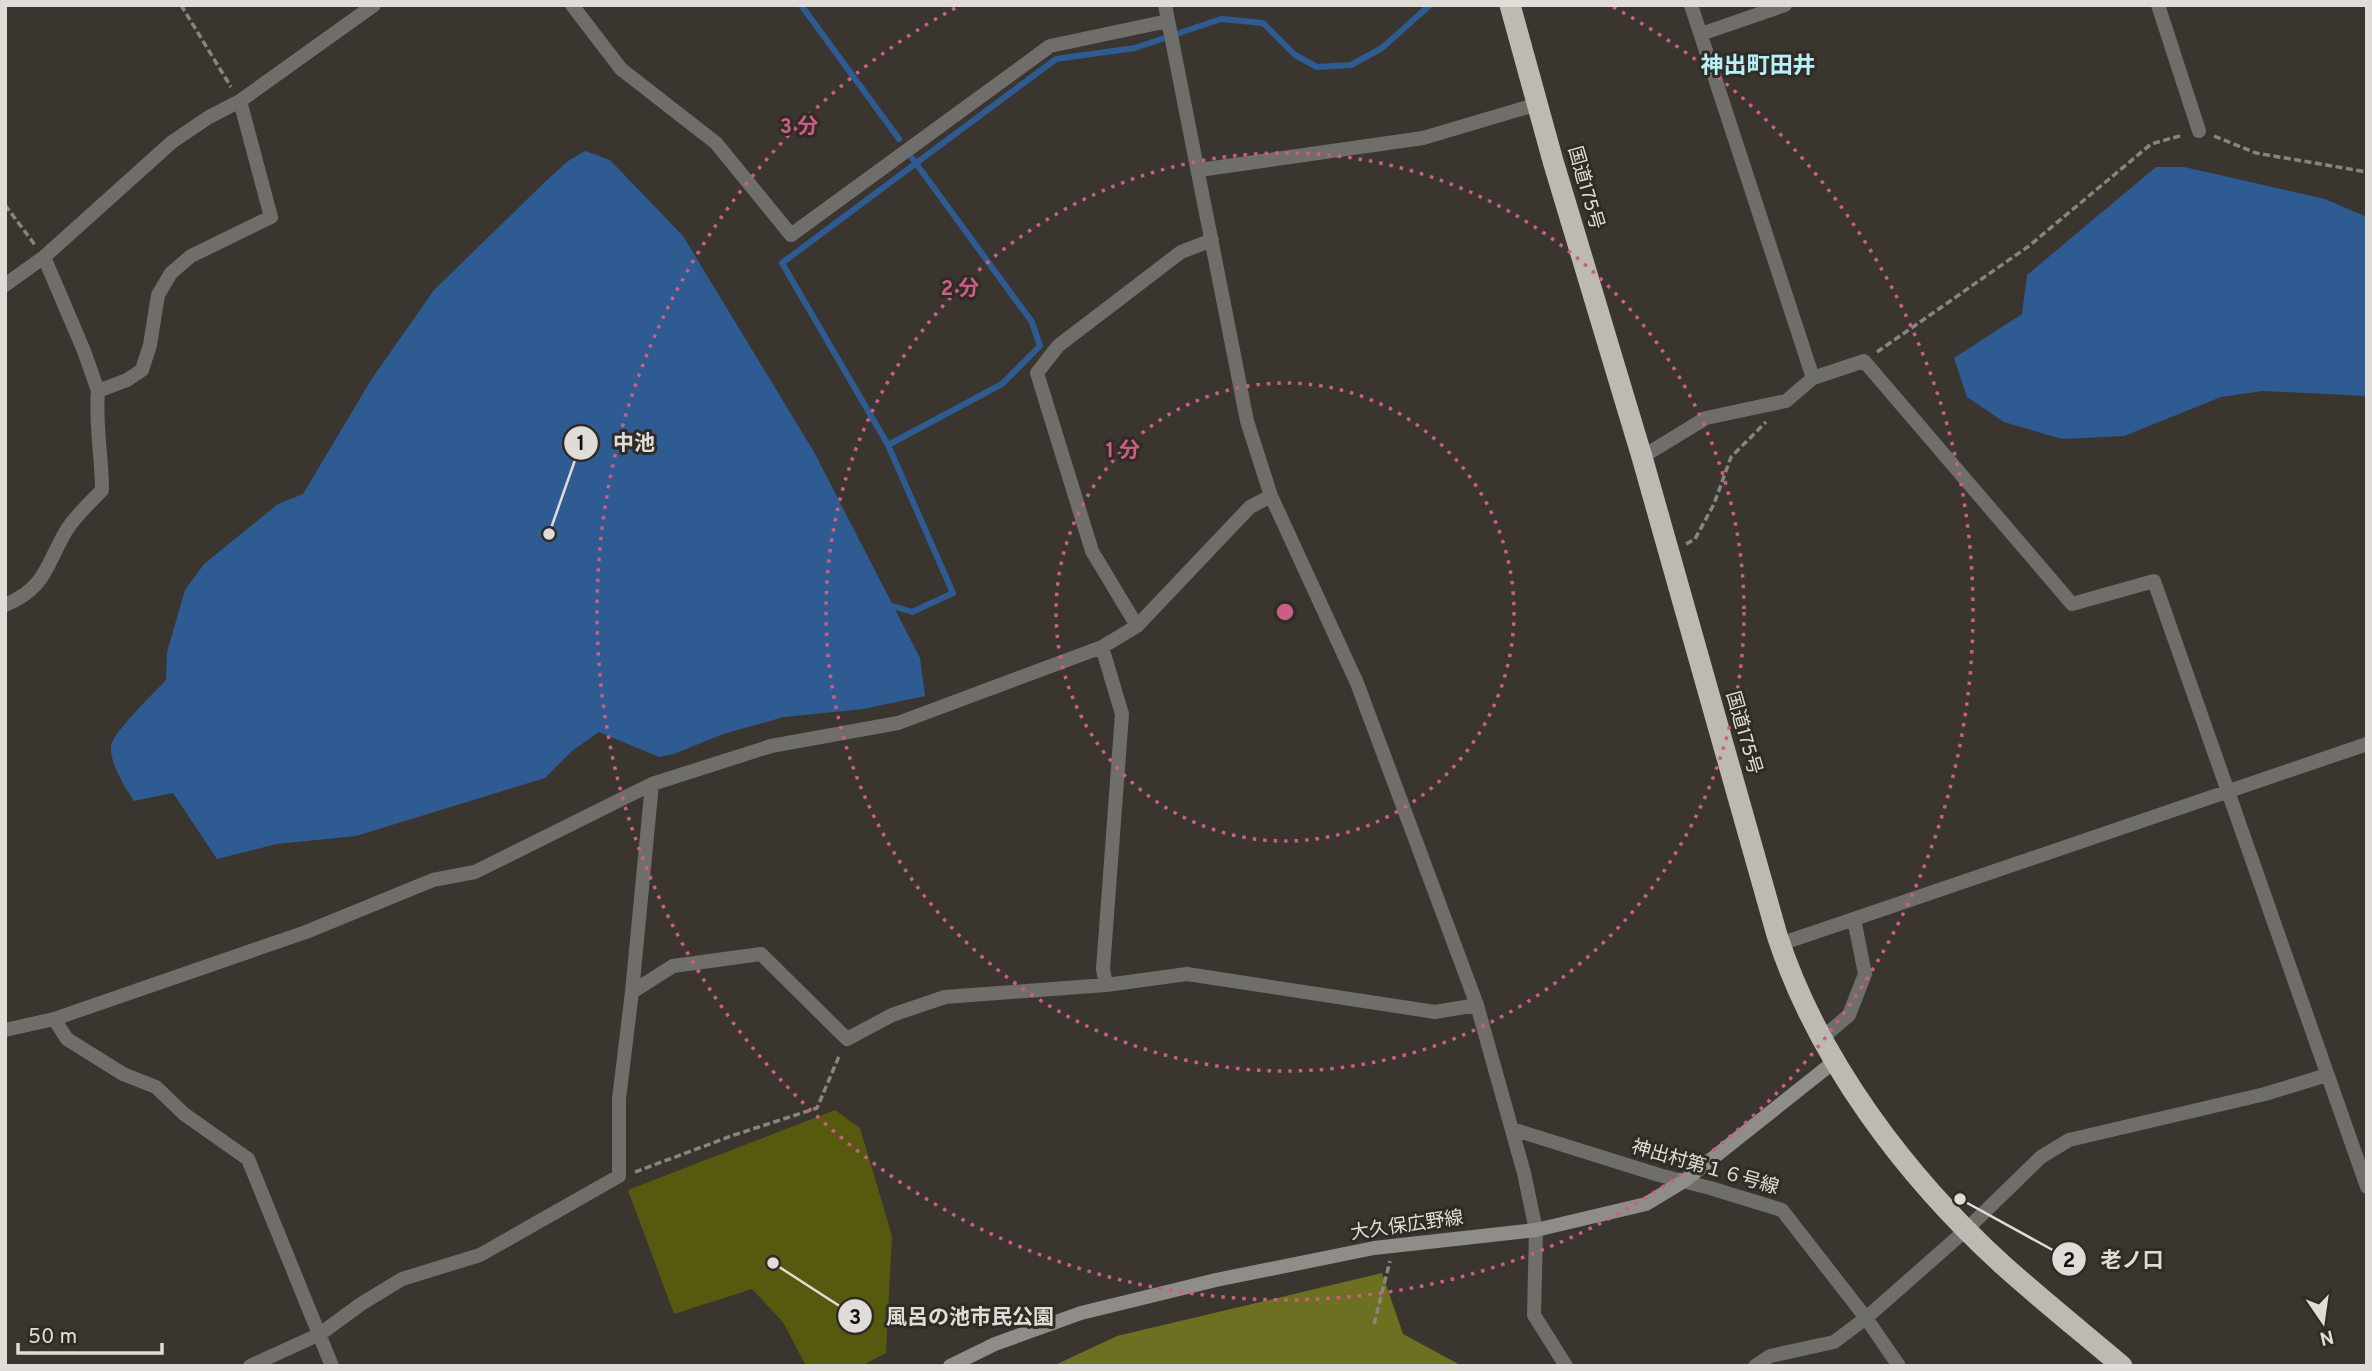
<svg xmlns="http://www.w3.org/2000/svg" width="2372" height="1371" font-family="Overpass,'Noto Sans JP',sans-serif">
  <rect width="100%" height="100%" fill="#3a362f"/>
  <path fill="#575a0e" d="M835,1110L860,1128L892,1236L886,1353L861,1366H806L783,1322L752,1289L674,1314L628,1190Z"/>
  <path fill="#6d7020" d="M1382,1273L1403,1334L1462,1366H1053L1117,1336Z"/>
  <path fill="#2e5b91" d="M585,151L610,160L683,236L814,452L920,658L925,696L863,709L784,717L723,734L674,754L659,757L599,732L572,751L545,778L356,836L277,844L217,859L173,793L134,801C124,786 110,764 111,746C113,732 155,692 166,680L167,652L185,590L204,564L278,504L303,494L371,380L434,290L547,180L568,161Z
    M2156,167H2184L2325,199L2367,217V396L2263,391L2221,397L2124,436L2062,439L2004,422L1967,397L1954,358L2022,314L2027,275Z"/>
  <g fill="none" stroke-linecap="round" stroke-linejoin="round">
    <path stroke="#2e5b91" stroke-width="6" d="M801,5L899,139
      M888,445L1002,384L1040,346L1032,322L912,158
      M886,604L912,612L953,593L888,445L782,263L1056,59L1135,48L1221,19L1263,23L1295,55L1317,67L1351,65L1382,48L1430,5"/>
    <path stroke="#88847f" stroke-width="3.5" stroke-dasharray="7 3.5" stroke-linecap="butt" d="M181,5L231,87
      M2214,136L2256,153L2367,172
      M5,205L35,245
      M1877,352L2029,246L2151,144L2183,135
      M1686,544L1695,539L1714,504L1731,457L1766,422
      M635,1172L734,1135L817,1108L840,1054
      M1374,1324L1390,1261"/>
    <path stroke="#6f6e6b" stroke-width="14" d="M572,5L621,69L716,143L791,235L1050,46L1168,21
      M1165,5L1247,421L1271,496L1357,683L1477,1005L1524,1173L1536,1230L1534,1315L1566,1366
      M1691,5L1813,378
      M2158,5L2199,131
      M1701,34L1785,5
      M1199,170L1423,138L1538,104
      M44,257L84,351L98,391
      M5,285L44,257L172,142L209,117L240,101L374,5
      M1642,457L1706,418L1786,401L1813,378L1864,361L2072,604L2154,581L2367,1187
      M5,605C46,588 46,565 66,531C75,516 90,503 102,490C102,457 95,424 98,391L127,380L142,370L150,345L158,295L171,273L191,256L271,217L240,101
      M1137,626L1092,551L1037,373L1058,346L1181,252L1212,240
      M1102,647L1122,714L1103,969L1106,985
      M1780,944L1854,919
      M632,992L673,966L761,954L847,1039L892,1015L945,997L1106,985L1187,974L1435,1012L1477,1005
      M54,1019L67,1039L123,1074L156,1087L184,1114L248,1159L332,1366
      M5,1030L54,1019L306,932L433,880L475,872L652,784L771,746L898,723L1102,647L1137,626L1250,507L1271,496
      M1821,1039L1849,1015L1865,974L1854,919L2367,744
      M1512,1129L1659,1175L1710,1188L1782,1210L1866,1318L1899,1366
      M250,1366L320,1334L361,1304L402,1279L480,1255L619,1176V1099L632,992L652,784
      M1755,1366L1770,1356L1834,1342L1866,1318L1967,1229L2041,1157L2069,1140L2265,1094L2327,1075"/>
    <path stroke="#8f8d87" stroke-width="14" d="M950,1366L995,1344L1081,1313L1216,1280L1374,1248L1536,1230L1646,1204L1684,1181L1835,1061"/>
    <path stroke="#bdbab1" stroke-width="21" d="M1510,5L1553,161L1642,457L1777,935C1818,1061 1907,1178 2004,1266C2042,1300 2083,1333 2122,1366"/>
  </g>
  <g fill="none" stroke="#cc5d87" stroke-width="3.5" stroke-dasharray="3.5 7">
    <circle cx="1285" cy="612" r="229"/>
    <circle cx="1285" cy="612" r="459"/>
    <path d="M1613 7A688 688 0 1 1 957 7"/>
  </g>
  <g text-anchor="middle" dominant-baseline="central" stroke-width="6" stroke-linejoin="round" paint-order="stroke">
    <g font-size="19" fill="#e0ddd9" stroke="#302c25">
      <text transform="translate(1585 188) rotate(74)">国道175号</text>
      <text transform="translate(1743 733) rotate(74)">国道175号</text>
      <text transform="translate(1705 1168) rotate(16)">神出村第１６号線</text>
      <text transform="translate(1407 1226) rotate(-8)">大久保広野線</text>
    </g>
    <g font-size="23" font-weight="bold" fill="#b6f0f9" stroke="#302c25">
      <text x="1758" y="67">神出町田井</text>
    </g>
  </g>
  <circle cx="1285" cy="612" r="10" fill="#cc5d87" stroke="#302c25" stroke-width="3.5"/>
  <g font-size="21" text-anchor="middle" font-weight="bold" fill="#cc5d87" stroke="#302c25" stroke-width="6" stroke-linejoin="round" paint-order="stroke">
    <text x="799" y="133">3 分</text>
    <text x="960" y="295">2 分</text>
    <text x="1123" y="457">1 分</text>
  </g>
  <path fill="none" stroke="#e0ddd9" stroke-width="2.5" d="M549 534L581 443M1960 1199L2069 1259M773 1263L855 1316"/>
  <g fill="#e0ddd9" stroke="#302c25" stroke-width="2.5">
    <circle cx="549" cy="534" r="7"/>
    <circle cx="1960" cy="1199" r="7"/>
    <circle cx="773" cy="1263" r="7"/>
    <circle cx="581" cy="443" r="18"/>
    <circle cx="2069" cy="1259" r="18"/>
    <circle cx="855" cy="1316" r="18"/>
  </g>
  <g font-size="21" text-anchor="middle" font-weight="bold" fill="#111">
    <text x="581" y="450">1</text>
    <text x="2069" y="1267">2</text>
    <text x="855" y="1324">3</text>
  </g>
  <g font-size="21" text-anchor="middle" font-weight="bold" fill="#e0ddd9" stroke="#302c25" stroke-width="6" stroke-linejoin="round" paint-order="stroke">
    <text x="634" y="450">中池</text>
    <text x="2132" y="1267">老ノ口</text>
    <text x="970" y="1324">風呂の池市民公園</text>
  </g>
  <rect width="2372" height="1371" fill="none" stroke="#e0ddd9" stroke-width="14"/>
  <g transform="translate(2323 1322) rotate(167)" stroke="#302c25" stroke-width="5" paint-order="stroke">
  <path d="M0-5L12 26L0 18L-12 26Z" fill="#e0ddd9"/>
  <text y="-10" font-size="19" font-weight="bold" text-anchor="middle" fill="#e0ddd9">N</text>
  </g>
  <path d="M18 1343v10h144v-10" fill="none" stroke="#e0ddd9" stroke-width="3.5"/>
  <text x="28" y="1343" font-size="21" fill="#e0ddd9" stroke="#302c25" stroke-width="5" paint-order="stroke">50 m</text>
</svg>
